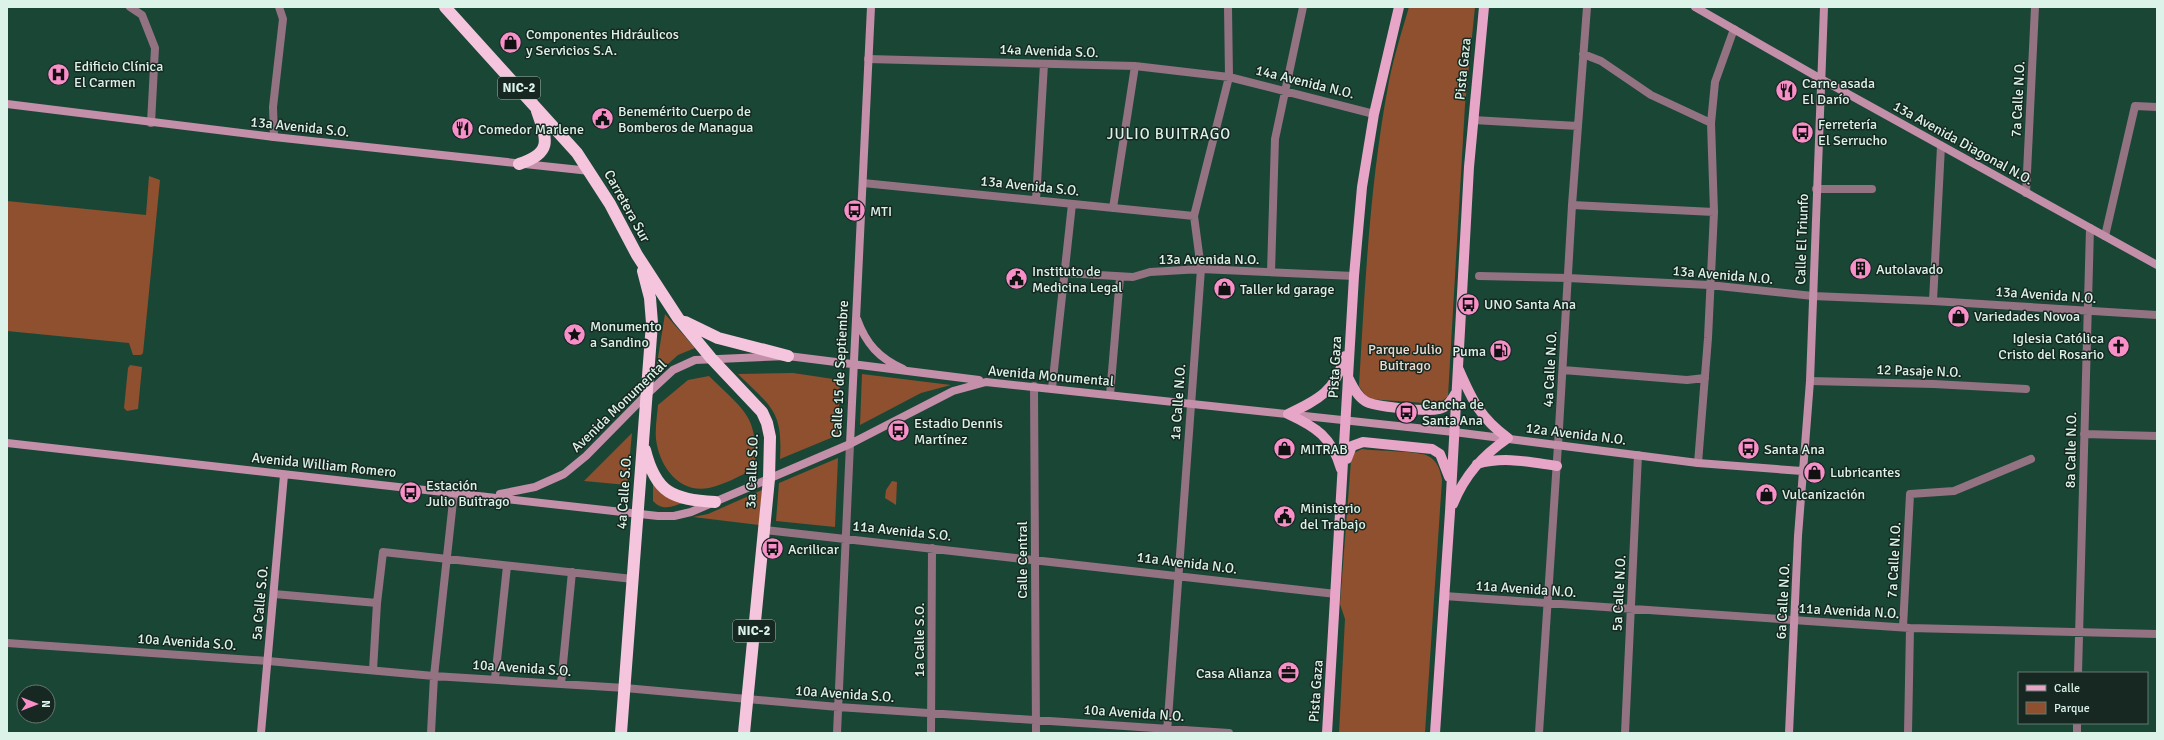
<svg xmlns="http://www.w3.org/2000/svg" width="2164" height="740" font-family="Signika,sans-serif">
  <rect width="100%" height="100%" fill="#1a4636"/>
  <path fill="#8e502f" d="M1409,7H1475L1465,105L1448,396L1439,404L1368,399L1359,386C1365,284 1370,181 1389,81C1394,56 1402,31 1409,7Z
    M149,176L160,180L143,353L141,355H133L129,343L7,331V201L146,215Z
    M665,314L695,348L678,355L655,376Z
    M130,365L142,367L138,409L127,411L124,408L128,368Z
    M793,373L840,380L838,435L780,459C783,410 771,407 738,374Z
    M862,374L951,385L921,393L860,425Z
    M709,376C745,412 758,414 755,469C741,475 724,485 709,488C679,494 659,466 656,439C655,429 657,416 658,405L688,380Z
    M632,433L627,485L584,481Z
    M1362,449C1374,451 1420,451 1428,456C1438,461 1440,470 1442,480L1425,733H1339L1345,619L1340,604L1351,461L1354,453Z
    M838,458L835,527L776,521L779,483Z
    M653,479L685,502C674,506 663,512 653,501Z
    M892,481L897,482L896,505L885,498L886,490Z
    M762,490L759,525L693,517L708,514Z"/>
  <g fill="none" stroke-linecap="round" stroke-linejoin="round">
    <path stroke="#937282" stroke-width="8" d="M130,7L142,15L155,48L151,123
      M1583,54L1601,61L1651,95L1711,123
      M868,59L1135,66L1229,77L1374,114
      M1473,120L1578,126
      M274,137L273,107L283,19L279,7
      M863,183L1194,216
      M1816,189H1872
      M2026,193L2035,7
      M1036,200L1044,64
      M1572,205L1714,212
      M1113,208L1135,66
      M2105,236L2135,106L2157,107
      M1271,272L1275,139L1303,7
      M1064,273L1133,277L1150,272L1201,269L1354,276
      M1479,276L1568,278L1709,285L1813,296L1933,301L2157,315
      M1933,301L1941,146
      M1563,370L1687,380L1705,378
      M1810,381L1934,384L2026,389
      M1034,386L1036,733
      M1052,388L1072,204
      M1110,395L1120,277
      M2084,434L2157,436
      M1698,463L1708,338L1714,212L1711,123L1715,82L1734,29
      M765,530L1336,594
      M274,594L377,603
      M1444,596L1910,628L2157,634
      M1903,627L1910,494L1954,491L2031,459
      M7,643L268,661L434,676L625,688L838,707L1229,733
      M373,670L377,603L383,552L633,579
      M2078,673L2090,228
      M495,679L507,566
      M561,684L572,572
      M1167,732L1201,269L1194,216L1229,77L1228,7
      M431,733L434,676L454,492
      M837,733L850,444
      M931,733L932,548
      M1539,733L1558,445L1572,205L1587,7
      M1625,733L1638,455
      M1908,733L1910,628
      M2077,733V723"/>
    <path stroke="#c38fa9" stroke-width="8" d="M1695,7L1821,79L2157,265
      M7,104L274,137L590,171
      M857,319C866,344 879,358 903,369
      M7,443L658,516H674L691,512L850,444L953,391L986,382L1454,432L1698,463L1802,471
      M850,444L871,7
      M500,494L535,487L564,474L586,456L645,396L673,370L695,360L788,356L979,380
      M261,733L284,475
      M1789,733L1798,536L1810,381L1824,7"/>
    <path stroke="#e7a5c7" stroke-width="10" d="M1349,379C1353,387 1357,396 1365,401C1374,407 1428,412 1439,409C1448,407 1451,400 1456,393
      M1288,414C1320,399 1335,391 1345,356
      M1288,414C1316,427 1332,437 1341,469
      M1347,459L1352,446L1363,442L1432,449L1440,454L1449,477
      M1477,464C1504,456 1529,462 1557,466
      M1453,504C1465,475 1482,456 1508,438C1481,419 1472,400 1459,370
      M1327,733L1354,276L1362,187L1374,114L1399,7
      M1435,733L1450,512L1469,167L1484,7"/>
    <path stroke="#f5c5dd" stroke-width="12" d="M445,7L577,153L610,204L637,255L678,318L711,358L762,412L767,423L770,437L769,479L744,733
      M519,164C553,153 547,140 537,111
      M685,322L718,338L788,356
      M645,450C656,494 673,499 715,502
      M621,733L652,323L650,298L643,271"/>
  </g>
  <defs>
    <symbol id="shop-disc" viewBox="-11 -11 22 22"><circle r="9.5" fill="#f98fc9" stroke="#162821"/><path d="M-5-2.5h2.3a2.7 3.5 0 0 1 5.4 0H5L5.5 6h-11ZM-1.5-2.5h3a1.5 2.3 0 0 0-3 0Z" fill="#111"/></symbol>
    <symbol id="hospital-disc" viewBox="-11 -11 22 22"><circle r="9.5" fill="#f98fc9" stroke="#162821"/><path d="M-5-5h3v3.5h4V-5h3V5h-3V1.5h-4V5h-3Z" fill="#111"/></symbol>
    <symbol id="restaurant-disc" viewBox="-11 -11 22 22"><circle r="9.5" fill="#f98fc9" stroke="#162821"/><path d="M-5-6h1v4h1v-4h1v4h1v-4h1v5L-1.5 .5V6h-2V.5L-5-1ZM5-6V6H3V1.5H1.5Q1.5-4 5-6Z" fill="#111"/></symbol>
    <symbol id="civic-disc" viewBox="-11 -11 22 22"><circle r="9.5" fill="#f98fc9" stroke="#162821"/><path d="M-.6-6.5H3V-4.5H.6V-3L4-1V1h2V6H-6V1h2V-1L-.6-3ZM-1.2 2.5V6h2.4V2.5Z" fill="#111"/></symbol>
    <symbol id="bus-disc" viewBox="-11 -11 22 22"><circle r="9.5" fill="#f98fc9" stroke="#162821"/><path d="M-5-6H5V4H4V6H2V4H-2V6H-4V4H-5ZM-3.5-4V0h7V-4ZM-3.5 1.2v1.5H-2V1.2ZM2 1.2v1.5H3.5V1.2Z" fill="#111"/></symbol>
    <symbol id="building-disc" viewBox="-11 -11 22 22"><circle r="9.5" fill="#f98fc9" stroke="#162821"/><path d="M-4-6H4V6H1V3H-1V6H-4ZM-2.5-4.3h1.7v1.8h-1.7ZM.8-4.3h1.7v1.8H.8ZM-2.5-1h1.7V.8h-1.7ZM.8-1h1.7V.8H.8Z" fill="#111"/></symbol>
    <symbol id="sight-disc" viewBox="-11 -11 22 22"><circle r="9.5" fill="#f98fc9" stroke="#162821"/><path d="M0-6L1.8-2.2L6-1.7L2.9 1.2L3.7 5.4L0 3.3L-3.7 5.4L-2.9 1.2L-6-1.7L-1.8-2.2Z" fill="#111"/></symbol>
    <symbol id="church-disc" viewBox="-11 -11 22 22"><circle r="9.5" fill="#f98fc9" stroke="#162821"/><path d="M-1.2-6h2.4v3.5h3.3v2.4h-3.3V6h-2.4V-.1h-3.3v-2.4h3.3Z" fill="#111"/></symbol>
    <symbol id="fuel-disc" viewBox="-11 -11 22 22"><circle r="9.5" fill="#f98fc9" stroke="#162821"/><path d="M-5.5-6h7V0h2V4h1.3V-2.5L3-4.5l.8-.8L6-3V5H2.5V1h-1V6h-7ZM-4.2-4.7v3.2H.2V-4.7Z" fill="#111"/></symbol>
    <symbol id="office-disc" viewBox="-11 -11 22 22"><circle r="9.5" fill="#f98fc9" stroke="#162821"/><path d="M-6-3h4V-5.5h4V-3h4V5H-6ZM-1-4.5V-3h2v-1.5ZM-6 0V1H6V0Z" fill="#111"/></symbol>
  </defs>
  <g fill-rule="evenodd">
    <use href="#shop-disc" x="498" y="30" width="25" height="25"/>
    <use href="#hospital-disc" x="46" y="62" width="25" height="25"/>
    <use href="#restaurant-disc" x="1774" y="78" width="25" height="25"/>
    <use href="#civic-disc" x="590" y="106" width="25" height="25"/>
    <use href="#restaurant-disc" x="450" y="116" width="25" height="25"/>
    <use href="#bus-disc" x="1790" y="120" width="25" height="25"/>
    <use href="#bus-disc" x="842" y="198" width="25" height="25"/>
    <use href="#building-disc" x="1848" y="256" width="25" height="25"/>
    <use href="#civic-disc" x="1004" y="266" width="25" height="25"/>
    <use href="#shop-disc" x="1212" y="276" width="25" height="25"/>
    <use href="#bus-disc" x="1456" y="292" width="25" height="25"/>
    <use href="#shop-disc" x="1946" y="304" width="25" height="25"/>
    <use href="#sight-disc" x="562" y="322" width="25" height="25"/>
    <use href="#church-disc" x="2106" y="334" width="25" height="25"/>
    <use href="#fuel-disc" x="1488" y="338" width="25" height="25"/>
    <use href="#bus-disc" x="1394" y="400" width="25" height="25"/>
    <use href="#bus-disc" x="886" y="418" width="25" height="25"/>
    <use href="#shop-disc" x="1272" y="436" width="25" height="25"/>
    <use href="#bus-disc" x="1736" y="436" width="25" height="25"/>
    <use href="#shop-disc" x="1802" y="460" width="25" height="25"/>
    <use href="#bus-disc" x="398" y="480" width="25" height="25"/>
    <use href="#shop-disc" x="1754" y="482" width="25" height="25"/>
    <use href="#civic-disc" x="1272" y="504" width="25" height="25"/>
    <use href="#bus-disc" x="760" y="536" width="25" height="25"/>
    <use href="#office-disc" x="1276" y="660" width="25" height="25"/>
  </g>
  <g text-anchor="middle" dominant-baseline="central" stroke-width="3" stroke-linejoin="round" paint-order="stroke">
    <g fill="#162821" stroke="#a1b6ad" stroke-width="1">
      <rect x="498" y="77" width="42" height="22" rx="3"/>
      <rect x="733" y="620" width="42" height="22" rx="3"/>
    </g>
    <g font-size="13" font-weight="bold" fill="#dcf3e9">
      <text x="519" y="88">NIC-2</text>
      <text x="754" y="631">NIC-2</text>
    </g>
    <g font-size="14" fill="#dcf3e9" stroke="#162821" text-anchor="start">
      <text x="526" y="34">Componentes Hidráulicos<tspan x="526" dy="16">y Servicios S.A.</tspan></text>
      <text x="74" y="66">Edificio Clínica<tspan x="74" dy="16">El Carmen</tspan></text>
      <text x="1802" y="83">Carne asada<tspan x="1802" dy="16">El Darío</tspan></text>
      <text x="618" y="111">Benemérito Cuerpo de<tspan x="618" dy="16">Bomberos de Managua</tspan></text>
      <text x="1818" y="124">Ferretería<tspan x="1818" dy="16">El Serrucho</tspan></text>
      <text x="478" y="129">Comedor Marlene</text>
      <text x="870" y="211">MTI</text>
      <text x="1876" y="269">Autolavado</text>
      <text x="1032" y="271">Instituto de<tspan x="1032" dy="16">Medicina Legal</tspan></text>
      <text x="1240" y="289">Taller kd garage</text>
      <text x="1484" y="304">UNO Santa Ana</text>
      <text x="1974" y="316">Variedades Novoa</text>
      <text x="590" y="326">Monumento<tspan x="590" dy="16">a Sandino</tspan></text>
      <text x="2104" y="338" text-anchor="end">Iglesia Católica<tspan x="2104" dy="16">Cristo del Rosario</tspan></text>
      <text x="1486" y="351" text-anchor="end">Puma</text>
      <text x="1422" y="404">Cancha de<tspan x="1422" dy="16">Santa Ana</tspan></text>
      <text x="914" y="423">Estadio Dennis<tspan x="914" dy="16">Martínez</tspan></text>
      <text x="1300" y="449">MITRAB</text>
      <text x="1764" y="449">Santa Ana</text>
      <text x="1830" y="472">Lubricantes</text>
      <text x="426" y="485">Estación<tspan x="426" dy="16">Julio Buitrago</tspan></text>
      <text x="1782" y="494">Vulcanización</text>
      <text x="1300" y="508">Ministerio<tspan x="1300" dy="16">del Trabajo</tspan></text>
      <text x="788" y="549">Acrilicar</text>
      <text x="1272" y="673" text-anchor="end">Casa Alianza</text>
    </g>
    <g font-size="14" fill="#dcf3e9" stroke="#162821">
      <text transform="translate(1049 51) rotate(2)">14a Avenida S.O.</text>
      <text transform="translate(1463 69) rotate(-84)">Pista Gaza</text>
      <text transform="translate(1305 82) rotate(14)">14a Avenida N.O.</text>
      <text transform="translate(2018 99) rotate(-87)">7a Calle N.O.</text>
      <text transform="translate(300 127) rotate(6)">13a Avenida S.O.</text>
      <text transform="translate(1963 143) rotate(29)">13a Avenida Diagonal N.O.</text>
      <text transform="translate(1030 186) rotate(6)">13a Avenida S.O.</text>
      <text transform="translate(627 206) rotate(61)">Carretera Sur</text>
      <text transform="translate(1802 239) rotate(-88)">Calle El Triunfo</text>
      <text x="1209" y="259">13a Avenida N.O.</text>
      <text transform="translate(1723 275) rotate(5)">13a Avenida N.O.</text>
      <text transform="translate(2046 295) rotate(4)">13a Avenida N.O.</text>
      <text transform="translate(1335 367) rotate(-87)">Pista Gaza</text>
      <text transform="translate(840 369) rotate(-87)">Calle 15 de Septiembre</text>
      <text transform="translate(1550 369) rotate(-87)">4a Calle N.O.</text>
      <text transform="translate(1919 371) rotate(2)">12 Pasaje N.O.</text>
      <text transform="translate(1051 376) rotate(5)">Avenida Monumental</text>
      <text transform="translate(1178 402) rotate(-86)">1a Calle N.O.</text>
      <text transform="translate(619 406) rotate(-44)">Avenida Monumental</text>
      <text transform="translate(1576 434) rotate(7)">12a Avenida N.O.</text>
      <text transform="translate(2071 450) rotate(-89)">8a Calle N.O.</text>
      <text transform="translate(324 465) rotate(6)">Avenida William Romero</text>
      <text transform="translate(752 471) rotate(-88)">3a Calle S.O.</text>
      <text transform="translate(624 492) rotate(-86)">4a Calle S.O.</text>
      <text transform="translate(902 531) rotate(6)">11a Avenida S.O.</text>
      <text transform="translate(1022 560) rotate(-90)">Calle Central</text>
      <text transform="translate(1894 560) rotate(-87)">7a Calle N.O.</text>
      <text transform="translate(1187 563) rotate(7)">11a Avenida N.O.</text>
      <text transform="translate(1526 589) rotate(4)">11a Avenida N.O.</text>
      <text transform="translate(1619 593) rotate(-87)">5a Calle N.O.</text>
      <text transform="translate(1783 601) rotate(-87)">6a Calle N.O.</text>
      <text transform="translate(260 603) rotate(-85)">5a Calle S.O.</text>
      <text transform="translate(1849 611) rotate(3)">11a Avenida N.O.</text>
      <text transform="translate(919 640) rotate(-90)">1a Calle S.O.</text>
      <text transform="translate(187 642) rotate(4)">10a Avenida S.O.</text>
      <text transform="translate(522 668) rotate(4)">10a Avenida S.O.</text>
      <text transform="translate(1316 691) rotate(-86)">Pista Gaza</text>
      <text transform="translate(845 694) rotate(4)">10a Avenida S.O.</text>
      <text transform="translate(1134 713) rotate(4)">10a Avenida N.O.</text>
    </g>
    <g font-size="14" fill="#f0dbd1" stroke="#162821">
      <text x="1405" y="349">Parque Julio<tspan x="1405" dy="16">Buitrago</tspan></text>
    </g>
    <g font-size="15" letter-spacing="1" fill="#dcf3e9" stroke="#162821">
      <text x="1169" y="134">JULIO BUITRAGO</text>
    </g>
  </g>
  <rect width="2164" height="740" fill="none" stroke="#dcf3e9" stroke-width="16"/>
  <rect x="2018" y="672" width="130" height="52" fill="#162821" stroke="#657971"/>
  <rect x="2026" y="685" width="20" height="6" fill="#e7a5c7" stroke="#657971"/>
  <text x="2054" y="692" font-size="12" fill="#dcf3e9">Calle</text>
  <rect x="2026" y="702" width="20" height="12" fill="#8e502f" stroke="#657971"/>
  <text x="2054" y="712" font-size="12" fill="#dcf3e9">Parque</text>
  <g transform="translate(36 704) rotate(90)"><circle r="19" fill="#162821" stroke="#657971"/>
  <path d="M0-3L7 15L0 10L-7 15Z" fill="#f98fc9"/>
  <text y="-6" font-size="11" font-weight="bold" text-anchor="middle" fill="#dcf3e9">N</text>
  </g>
</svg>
